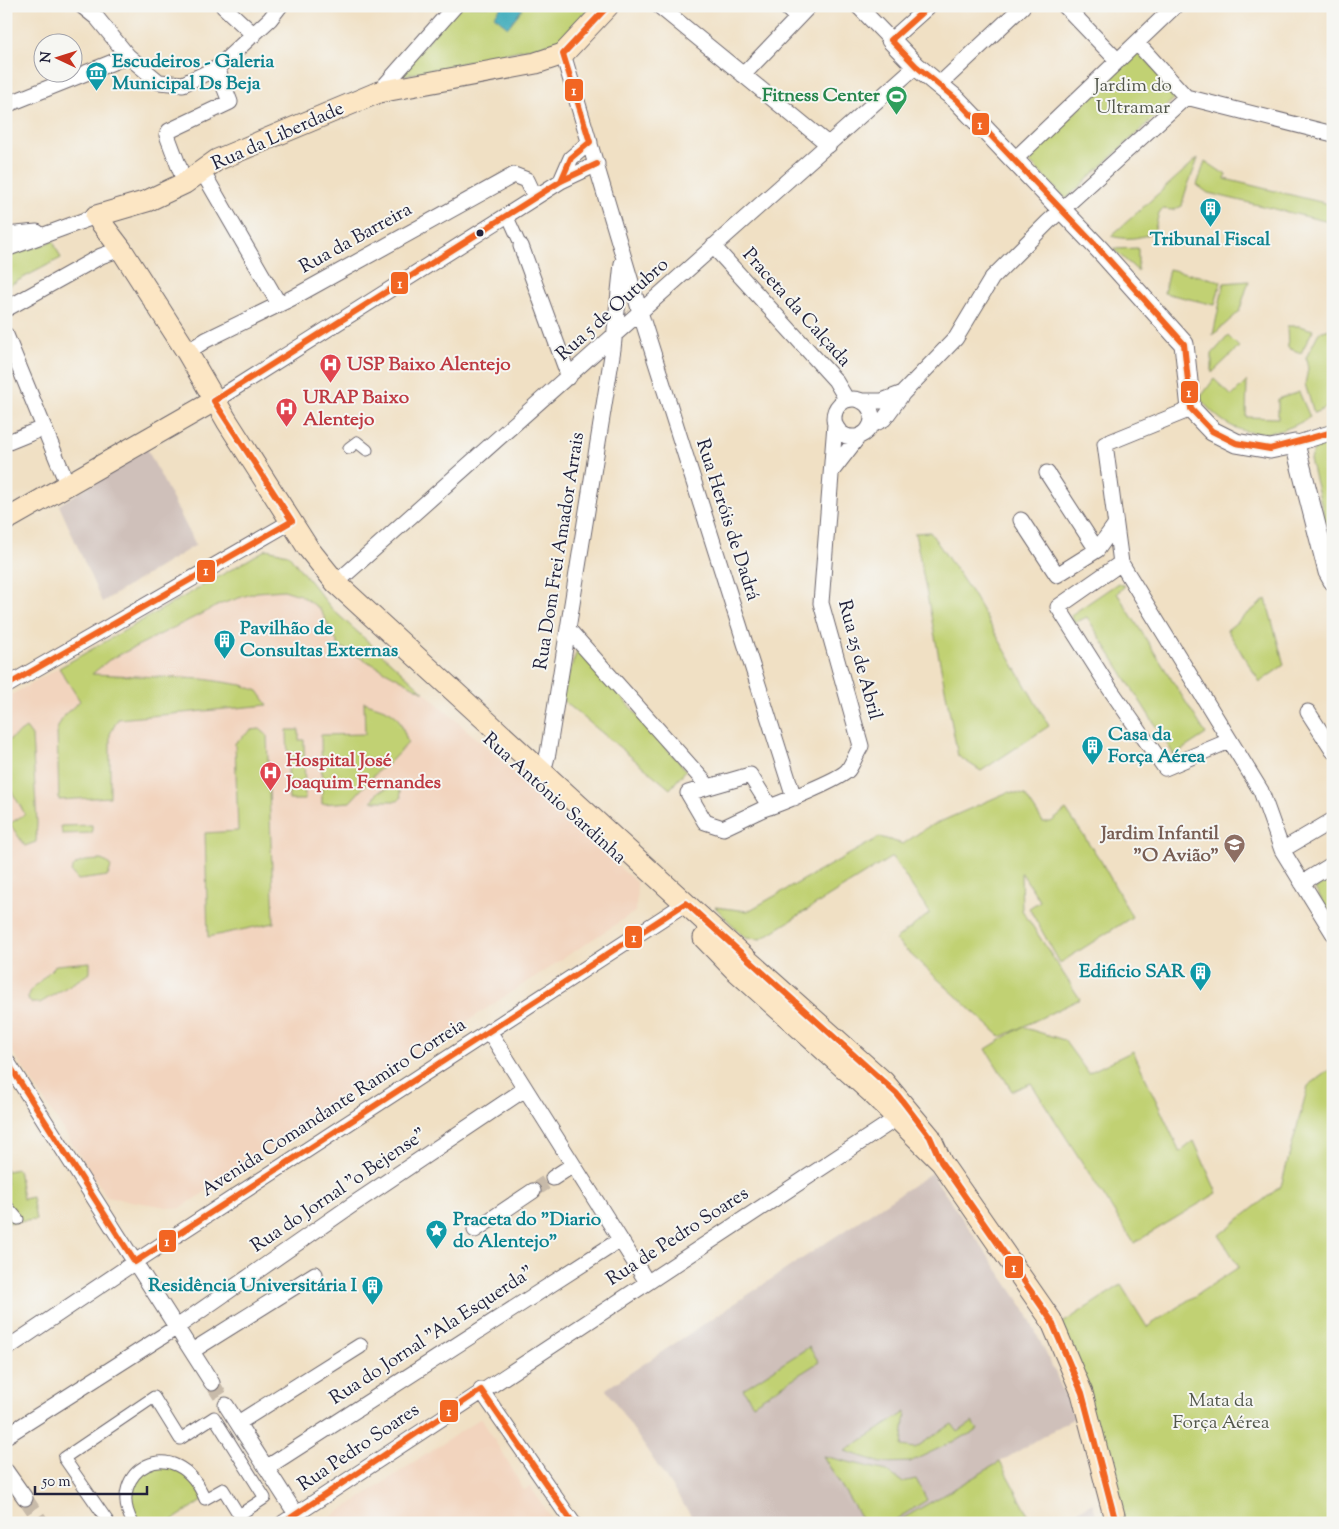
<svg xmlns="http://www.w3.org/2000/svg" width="1339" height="1529" font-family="'Sorts Mill Goudy',serif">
  <rect width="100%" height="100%" fill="#f6f6f2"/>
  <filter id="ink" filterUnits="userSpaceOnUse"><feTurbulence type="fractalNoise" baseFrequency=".02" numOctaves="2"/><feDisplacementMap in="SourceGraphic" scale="10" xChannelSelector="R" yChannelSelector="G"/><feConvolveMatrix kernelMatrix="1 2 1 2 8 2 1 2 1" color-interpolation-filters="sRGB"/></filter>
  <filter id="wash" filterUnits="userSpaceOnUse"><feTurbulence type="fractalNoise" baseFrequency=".0096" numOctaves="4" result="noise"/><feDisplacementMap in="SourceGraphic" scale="20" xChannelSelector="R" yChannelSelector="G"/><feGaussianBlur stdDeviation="1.12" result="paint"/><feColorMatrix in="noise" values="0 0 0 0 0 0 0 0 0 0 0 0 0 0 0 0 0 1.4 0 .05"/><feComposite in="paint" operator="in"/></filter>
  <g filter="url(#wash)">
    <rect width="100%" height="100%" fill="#f0e0c4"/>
    <path fill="#f2d4be" d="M267,549L288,554L332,609L637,883L636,911L179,1209L107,1197L6,1042V698Z
      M481,1418L515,1474L523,1491L530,1486L555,1523H322Z"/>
    <path fill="#cfc0ba" d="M147,449L196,545L102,602L59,505Z
      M931,1173L1024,1308L1055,1372L1074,1418L1000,1462L1033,1523H696L606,1389Z
      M1093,1503L1098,1523H1053Z"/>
    <path fill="#c1d173" stroke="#727a57" d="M457,6H592L557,42L398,77Z
      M1138,51L1178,95L1066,199L1027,159Z
      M1198,158C1193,175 1185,188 1182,206L1173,210L1162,209L1159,213L1154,232C1140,239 1125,240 1111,236Z
      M1205,161L1226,175L1225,179L1333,205V223L1208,193L1197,185Z
      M53,241L61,258L6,287V257Z
      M1138,248V271L1113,249Z
      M1169,269L1221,281L1215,305L1164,293Z
      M1249,281L1239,312L1213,335L1224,283Z
      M1287,326H1299L1313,330L1301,353L1288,348Z
      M1330,329H1333V405L1314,413L1305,384L1308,369L1306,358L1319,332Z
      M1228,336L1239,347L1212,373V354Z
      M1214,379L1232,396L1247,381L1246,417L1278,418V399L1299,392L1310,417C1269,443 1230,438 1200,398Z
      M1333,442V552L1310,459L1317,444Z
      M930,532L972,593L1049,726L981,771L958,756L915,533Z
      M267,549L288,554L332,609L424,692L339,646L320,609L300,595L284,590L257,592L221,604L109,660L92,674L203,679L242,685L258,691L268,705L118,719L110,734V797L59,800L57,729L64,715L80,701L59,668Z
      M1118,583L1125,586L1117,593L1206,734L1174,755L1087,617L1074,623L1071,615Z
      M1266,599L1284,665L1260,682L1227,630Z
      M578,648L686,770L670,789L560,698Z
      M364,702C396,713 397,710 408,743L389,763L379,770L350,802L322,804L321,735L365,734Z
      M26,728L32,736L37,823L36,842L25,846L10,824L6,826L25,814L6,782V742Z
      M260,729L267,735L274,923L208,937L205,833L238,831L235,743L251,730Z
      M287,730H299V740H304L305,800H289Z
      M395,786L400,791L401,798L398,801H372L379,791Z
      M1008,792L1025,795L1043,822H1051L1066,810L1101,861L1132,917L1060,963L1029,908L1040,901L1021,872L1022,910L1080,999L1022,1027L1064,1040L1088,1073L1133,1051L1180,1152L1194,1141L1217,1193L1134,1243L1031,1083L1012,1091L986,1049L1022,1027L1001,1037L895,940L930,913L892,857L761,939L745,938L715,907L748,911L880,837L903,844L926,828Z
      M92,825V833L62,834L61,826Z
      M101,860L108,863L111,867L108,876L78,880L71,872C75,859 90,861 101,860Z
      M1333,878V918L1315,889Z
      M90,962V973L40,1003H31L28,999L29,992L56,965Z
      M1333,1067V1523H1122L1061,1324L1121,1285L1147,1327L1239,1267L1219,1235L1281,1186L1308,1086Z
      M6,1168L7,1171L18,1169L23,1199L32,1197L36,1220L6,1223Z
      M809,1347L819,1362L753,1404L743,1389Z
      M906,1412L902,1446L915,1448L952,1424L958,1432L973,1422L978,1430L910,1462L881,1463L845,1451Z
      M823,1456L887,1471L902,1482L916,1479L927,1500L890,1523H864Z
      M1000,1462L1033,1523H895Z
      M180,1466L205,1499L168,1523H133L129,1516L133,1475L141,1468Z"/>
    <path fill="#3cabba" stroke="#2f667a" d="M502,6L523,8L508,27L494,16Z"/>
  </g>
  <g filter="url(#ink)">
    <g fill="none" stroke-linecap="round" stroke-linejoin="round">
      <path stroke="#c7baa9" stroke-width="15" stroke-dasharray="15 8" stroke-linecap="butt" d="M533,1191L553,1178
        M212,1383L226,1405
        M25,1498L42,1523"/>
      <defs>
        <path id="pedestrian" d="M507,215L521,246
          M349,448L357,442L367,450
          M6,1205L18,1219
          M109,1523L64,1458L154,1397L180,1439L214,1417L265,1498L239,1515L223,1489L205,1499C176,1428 103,1472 133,1523"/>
        <path id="minor" d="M82,6L97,18L128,56L159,82L183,84L217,68
          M223,6L254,35
          M659,6L829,145
          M785,6L797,18
          M858,6L891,40L929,6
          M1065,6L1118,61
          M1137,43L1186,97L1333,134
          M563,54L640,312L794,798
          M743,75L809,6
          M940,84L1023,6
          M379,92L455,6
          M6,105L128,56
          M1013,161L1175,6
          M202,171L279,304
          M561,181L571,158L590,142
          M185,183L167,135L169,131L230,102L217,68L270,19L280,6
          M6,235L37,232
          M521,246L569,377
          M713,246L835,380L847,400
          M6,249L96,216
          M6,309L101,256L121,249
          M6,335L68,486
          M187,352L206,340L292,298L514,175L527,180L535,197
          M834 418a19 19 0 1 1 38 0a19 19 0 1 1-38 0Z
          M214,401L561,181L597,164
          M861,401H882L903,393
          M1191,409L1105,444L1121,563L1261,791L1282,850L1333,933
          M870,426L884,419L903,393L956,338L992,278L1048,222L1186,97
          M6,443L43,428
          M1295,444L1333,432
          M832,471L859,436
          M1047,473L1097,550
          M1021,520L1057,575L1097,550L1115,525
          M1121,563L1058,607L1110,689L1165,768L1229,741
          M336,583L916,66
          M568,629L709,787
          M6,686L292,521
          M1308,712L1333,751
          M543,772L548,753L613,349L622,263
          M770,807L750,775L688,793L705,822L723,828L763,809C777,805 841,779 848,770C853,763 856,754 861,746L821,603L835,424
          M1282,850L1333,820
          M1302,883L1333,864
          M489,1031L647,1282
          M6,1060L212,1383
          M553,1178L573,1165
          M475,1230L533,1191
          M6,1349L135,1262L686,903
          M192,1351L315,1274
          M481,1390L573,1523
          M226,1405L296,1514
          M238,1423L360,1346
          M6,1436L177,1327L352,1205L525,1089
          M266,1468L620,1240
          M6,1471L25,1498
          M283,1523L897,1118V1108"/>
        <path id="tertiary" d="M891,40L916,66L957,100L1100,250L1184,344L1191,409L1212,431L1236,443L1270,449L1295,444L1328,572L1333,581"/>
        <path id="secondary" d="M608,6L563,54L536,63L379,92L217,160L185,183L147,201L96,216L121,249L187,352L227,421L308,548L336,583L744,957L883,1081L930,1137L941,1162
          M6,520L214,401
          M704,938L734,969L872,1093L941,1162L1051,1320L1082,1393L1116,1523"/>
      </defs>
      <use href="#pedestrian" stroke="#6a646b" stroke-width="13"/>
      <use href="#minor" stroke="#6a646b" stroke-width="17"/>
      <use href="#tertiary" stroke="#6a646b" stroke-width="21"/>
      <use href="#secondary" stroke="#6a646b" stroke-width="23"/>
      <use href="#pedestrian" stroke="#fff" stroke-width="11"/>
      <use href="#minor" stroke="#fff" stroke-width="15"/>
      <use href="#tertiary" stroke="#fff" stroke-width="19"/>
      <use href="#secondary" stroke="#fce6c4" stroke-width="21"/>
      <defs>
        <path id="bus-1" d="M929,6L891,40L916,66L957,100L1100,250L1184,344L1191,409L1212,431L1236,443L1270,449L1333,432
          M561,181L571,158L590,142L563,54L608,6
          M6,686L292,521L214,401L561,181L597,164
          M6,1060L135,1262L686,903L897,1094L930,1137L941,1162L1051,1320L1082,1393L1116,1523
          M283,1523L481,1390L573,1523"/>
      </defs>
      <use href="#bus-1" stroke="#f6f6f2" stroke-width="10"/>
      <use href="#bus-1" stroke="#f26522" stroke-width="6"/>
    </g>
  </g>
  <defs>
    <symbol id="museum-pin" viewBox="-11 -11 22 30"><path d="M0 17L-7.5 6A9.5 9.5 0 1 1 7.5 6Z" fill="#0f9aa8" stroke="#f6f6f2"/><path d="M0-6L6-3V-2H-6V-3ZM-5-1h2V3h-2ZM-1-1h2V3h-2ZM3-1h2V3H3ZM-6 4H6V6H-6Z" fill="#fff"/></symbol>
    <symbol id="stadium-pin" viewBox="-11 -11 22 30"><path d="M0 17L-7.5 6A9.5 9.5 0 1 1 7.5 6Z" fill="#2e9e5b" stroke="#f6f6f2"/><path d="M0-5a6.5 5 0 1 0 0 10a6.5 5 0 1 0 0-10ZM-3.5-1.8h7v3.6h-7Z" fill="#fff"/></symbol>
    <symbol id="building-pin" viewBox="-11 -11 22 30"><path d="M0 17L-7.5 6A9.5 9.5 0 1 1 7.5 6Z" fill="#0f9aa8" stroke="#f6f6f2"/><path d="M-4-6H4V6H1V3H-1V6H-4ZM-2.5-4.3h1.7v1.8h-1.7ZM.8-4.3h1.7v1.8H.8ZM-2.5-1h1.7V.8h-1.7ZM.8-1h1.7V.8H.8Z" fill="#fff"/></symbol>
    <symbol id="hospital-pin" viewBox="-11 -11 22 30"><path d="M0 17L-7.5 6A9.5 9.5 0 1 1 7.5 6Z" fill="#e0444e" stroke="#f6f6f2"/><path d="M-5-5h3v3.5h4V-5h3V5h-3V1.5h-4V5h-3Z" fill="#fff"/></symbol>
    <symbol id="school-pin" viewBox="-11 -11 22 30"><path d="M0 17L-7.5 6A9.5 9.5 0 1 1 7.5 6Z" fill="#8d6e63" stroke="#f6f6f2"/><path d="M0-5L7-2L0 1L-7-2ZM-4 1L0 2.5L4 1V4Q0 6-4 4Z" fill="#fff"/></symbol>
    <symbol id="sight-pin" viewBox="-11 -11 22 30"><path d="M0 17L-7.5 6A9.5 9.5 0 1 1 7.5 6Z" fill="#0f9aa8" stroke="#f6f6f2"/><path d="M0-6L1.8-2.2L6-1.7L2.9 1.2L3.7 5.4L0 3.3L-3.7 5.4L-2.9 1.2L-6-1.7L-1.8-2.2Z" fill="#fff"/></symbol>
  </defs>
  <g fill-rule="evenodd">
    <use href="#museum-pin" x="84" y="60" width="25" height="34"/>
    <use href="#stadium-pin" x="884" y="84" width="25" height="34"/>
    <use href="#building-pin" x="1198" y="196" width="25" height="34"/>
    <use href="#hospital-pin" x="318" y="352" width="25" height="34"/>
    <use href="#hospital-pin" x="274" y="396" width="25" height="34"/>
    <use href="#building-pin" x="212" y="628" width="25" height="34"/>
    <use href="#building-pin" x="1080" y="734" width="25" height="34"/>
    <use href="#hospital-pin" x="258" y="760" width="25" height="34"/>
    <use href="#school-pin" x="1222" y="832" width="25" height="34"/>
    <use href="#building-pin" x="1188" y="960" width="25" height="34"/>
    <use href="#sight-pin" x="424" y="1218" width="25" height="34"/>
    <use href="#building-pin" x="360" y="1274" width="25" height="34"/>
  </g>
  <circle fill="#22223b" stroke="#f6f6f2" stroke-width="2" cx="480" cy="233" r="4.5"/>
  <g text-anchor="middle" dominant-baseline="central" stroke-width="4" stroke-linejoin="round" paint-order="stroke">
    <g font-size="19" font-weight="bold" fill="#0d838f" stroke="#f6f6f2" text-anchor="start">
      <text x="112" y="62">Escudeiros - Galeria<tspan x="112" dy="22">Municipal Ds Beja</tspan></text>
      <text x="1210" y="240" text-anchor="middle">Tribunal Fiscal</text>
      <text x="240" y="629">Pavilhão de<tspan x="240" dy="22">Consultas Externas</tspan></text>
      <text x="1108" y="735">Casa da<tspan x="1108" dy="22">Força Aérea</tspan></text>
      <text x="1185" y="972" text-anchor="end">Edificio SAR</text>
      <text x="453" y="1220">Praceta do "Diario<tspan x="453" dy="22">do Alentejo"</tspan></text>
      <text x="357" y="1286" text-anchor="end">Residência Universitária I</text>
    </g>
    <g font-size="19" fill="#52574c" stroke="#f6f6f2">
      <text x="1133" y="86">Jardim do<tspan x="1133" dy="22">Ultramar</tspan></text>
      <text x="1221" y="1401">Mata da<tspan x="1221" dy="22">Força Aérea</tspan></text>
    </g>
    <g font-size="19" font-weight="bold" fill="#27864d" stroke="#f6f6f2" text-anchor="end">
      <text x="880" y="96">Fitness Center</text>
    </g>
    <g font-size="19" fill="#22223b" stroke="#f6f6f2">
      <text transform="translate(278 137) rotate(-24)">Rua da Liberdade</text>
      <text transform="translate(356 239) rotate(-29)">Rua da Barreira</text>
      <text transform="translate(796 308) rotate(48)">Praceta da Calçada</text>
      <text transform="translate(613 310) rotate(-42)">Rua 5 de Outubro</text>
      <text transform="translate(727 520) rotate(72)">Rua Heróis de Dadrá</text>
      <text transform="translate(560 551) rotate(-81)">Rua Dom Frei Amador Arrais</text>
      <text transform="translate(859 660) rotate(75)">Rua 25 de Abril</text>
      <text transform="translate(554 799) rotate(42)">Rua António Sardinha</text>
      <text transform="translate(334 1108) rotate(-33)">Avenida Comandante Ramiro Correia</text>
      <text transform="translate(339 1191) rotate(-34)">Rua do Jornal "o Bejense"</text>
      <text transform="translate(678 1237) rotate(-33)">Rua de Pedro Soares</text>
      <text transform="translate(432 1336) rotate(-33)">Rua do Jornal "Ala Esquerda"</text>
      <text transform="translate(359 1448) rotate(-34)">Rua Pedro Soares</text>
    </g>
    <g font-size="19" font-weight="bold" fill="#be3a42" stroke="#f6f6f2" text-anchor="start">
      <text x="347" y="365">USP Baixo Alentejo</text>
      <text x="303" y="398">URAP Baixo<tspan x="303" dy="22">Alentejo</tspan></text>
      <text x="286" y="761">Hospital José<tspan x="286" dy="22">Joaquim Fernandes</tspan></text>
    </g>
    <g font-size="19" font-weight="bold" fill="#785e54" stroke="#f6f6f2" text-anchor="end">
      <text x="1219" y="834">Jardim Infantil<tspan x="1219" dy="22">"O Avião"</tspan></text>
    </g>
  </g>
  <g stroke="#f6f6f2" stroke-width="2">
    <rect x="564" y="78" width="20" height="24" rx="5" fill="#f26522"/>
    <rect x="971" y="112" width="19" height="24" rx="5" fill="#f26522"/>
    <rect x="390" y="271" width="19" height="24" rx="5" fill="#f26522"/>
    <rect x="1180" y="380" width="19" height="24" rx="5" fill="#f26522"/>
    <rect x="196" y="559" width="20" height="24" rx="5" fill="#f26522"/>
    <rect x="624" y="925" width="19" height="24" rx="5" fill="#f26522"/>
    <rect x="158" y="1229" width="19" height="24" rx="5" fill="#f26522"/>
    <rect x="1004" y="1255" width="20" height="24" rx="5" fill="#f26522"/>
    <rect x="439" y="1399" width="20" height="24" rx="5" fill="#f26522"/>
  </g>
  <g font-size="14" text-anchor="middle" font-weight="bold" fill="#fff">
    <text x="574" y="95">1</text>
    <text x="980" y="129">1</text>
    <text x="400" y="288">1</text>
    <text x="1189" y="397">1</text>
    <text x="206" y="575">1</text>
    <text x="634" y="942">1</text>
    <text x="167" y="1246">1</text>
    <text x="1014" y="1272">1</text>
    <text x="449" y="1416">1</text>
  </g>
  <rect width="1339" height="1529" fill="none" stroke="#f6f6f2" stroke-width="25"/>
  <g transform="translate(58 58) rotate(274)"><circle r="24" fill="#f6f6f2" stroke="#a1a1a9"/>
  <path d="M0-4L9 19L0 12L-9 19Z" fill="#c8321e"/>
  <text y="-8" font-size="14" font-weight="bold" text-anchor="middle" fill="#22223b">N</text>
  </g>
  <path d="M35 1486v8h112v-8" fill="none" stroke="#22223b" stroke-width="2.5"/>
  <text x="42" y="1486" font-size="15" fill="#22223b" stroke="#f6f6f2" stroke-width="4" paint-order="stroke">50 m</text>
</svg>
